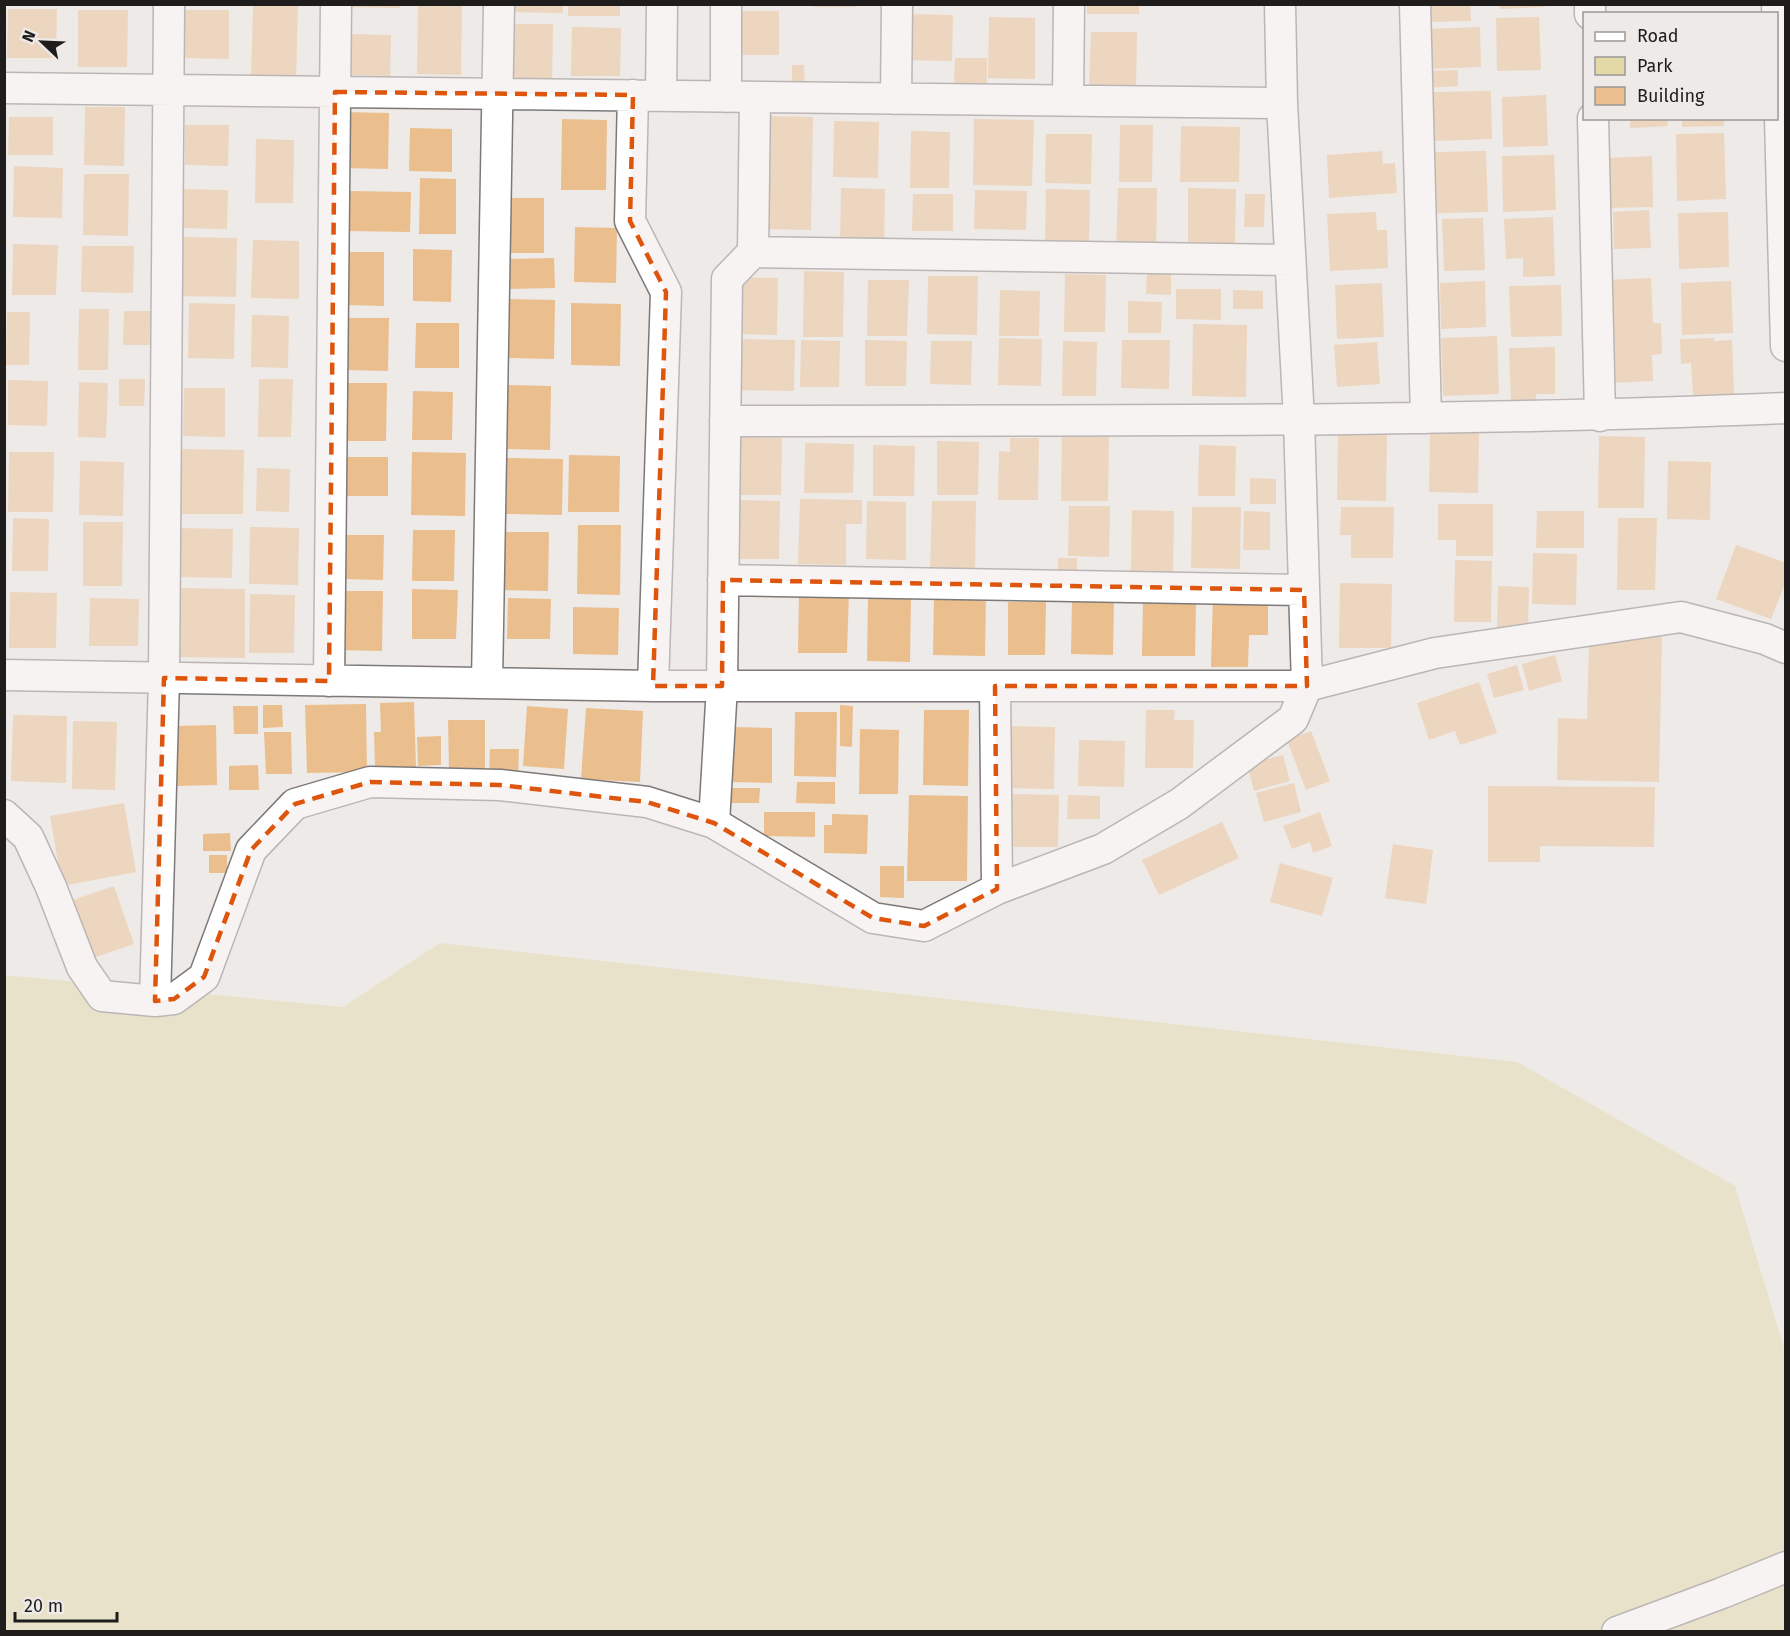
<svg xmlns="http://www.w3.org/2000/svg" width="1790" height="1636" font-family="'Fira Sans',sans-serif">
  <rect width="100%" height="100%" fill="#eeeae8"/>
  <path fill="#e3d9a7" d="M440,943L1517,1062L1735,1186L1785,1351V1631H5L4,975L343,1007Z"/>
  <path fill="#ebbe8e" d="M253,4H298L296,82L251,81Z
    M349,4H400V8L349,7Z
    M508,4H563V13L508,12Z
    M568,4H620V16H568Z
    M812,4H856V7H812Z
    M1087,4H1139V14H1087Z
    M1430,4H1470L1471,21L1430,22Z
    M1499,4H1545V7L1500,9Z
    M418,5H462L461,75L417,74Z
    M8,9H57L56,58H7Z
    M78,10H128L127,67H78Z
    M183,10H229V59L182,58Z
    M733,11H779V55H733Z
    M906,14L953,15L952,61L905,60Z
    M989,17L1035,18V79L988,78Z
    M1539,17L1541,70L1497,71L1496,18Z
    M503,24H553L552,87L502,86Z
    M572,27L621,28L620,76H571Z
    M1480,27L1481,67L1426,69L1425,29Z
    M1091,32H1137L1136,88H1089Z
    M346,34L391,35L390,76L345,75Z
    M955,58H987V84L954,83Z
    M792,65H804L805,89H792Z
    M1458,70V86L1425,88L1424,71Z
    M1491,91L1492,139L1434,141L1433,92Z
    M1546,95L1548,146L1503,147L1502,97Z
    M85,107H125L124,166L84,165Z
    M344,112L389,113L388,169L343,168Z
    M766,116L813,117L811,230L765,229Z
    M9,117H53V155H8Z
    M1630,118H1667L1668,126L1630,128Z
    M1682,118H1724V126L1682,127Z
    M562,119L607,120L606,190H561Z
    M974,119L1034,120L1032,186L973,185Z
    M834,121L879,122L878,178L833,177Z
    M185,125H229L228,166L185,165Z
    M1120,125H1153L1152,182H1119Z
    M1181,126L1240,127L1239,182H1180Z
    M410,128L452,129V172L409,171Z
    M911,131L950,132L949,188H910Z
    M1724,133L1726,199L1677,201L1676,134Z
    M1046,134H1092L1091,184L1045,183Z
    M256,139L294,140L293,203H255Z
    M1382,151L1383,164L1395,163L1397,193L1329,198L1327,155Z
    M1486,151L1488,212L1437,213L1435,152Z
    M1554,155L1556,210L1503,212L1502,156Z
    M1652,156L1653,207L1607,208L1606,158Z
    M14,166L63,168L62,218L13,217Z
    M84,174H129L128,236L83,235Z
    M420,178L456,179V234H419Z
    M841,188L885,189L884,246H840Z
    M1118,188H1157L1156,253L1116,252Z
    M1188,188L1236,189L1235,247H1188Z
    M179,189L228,190L227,229L179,228Z
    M1046,189L1090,190L1089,246L1045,245Z
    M975,190L1027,191L1026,230L974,229Z
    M348,191L411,192L410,232L347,231Z
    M913,194H953V231H912Z
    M1245,194H1265L1264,227H1244Z
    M502,198H544V253H500Z
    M1649,210L1651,248L1614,249L1613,212Z
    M1376,212L1377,230H1387L1388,268L1330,271L1327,214Z
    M1728,212L1729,267L1679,269L1678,213Z
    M1553,217L1555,276L1523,277V258L1506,259L1504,219Z
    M1483,218L1485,270L1444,271L1442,219Z
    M575,227L617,228L616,283L574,282Z
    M181,237L237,238L236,297L179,296Z
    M253,240L299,241V299L251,298Z
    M13,244L58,245L56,295H12Z
    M82,246H134L133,293L81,292Z
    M413,249L452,250L451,302L413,301Z
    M344,252H384V306L343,305Z
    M554,258L555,288L508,289V259Z
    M804,271L844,272L843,337H803Z
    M1147,273H1171V295L1146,294Z
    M1065,274L1106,275L1105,332H1064Z
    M928,276H978L977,335L927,334Z
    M737,277L778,278L777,335L736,334Z
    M1651,278L1653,323H1661L1662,354L1652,355L1653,381L1611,383L1606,280Z
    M868,280H909L907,336H867Z
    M1485,281L1486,327L1441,329L1440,283Z
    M1731,281L1733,333L1682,335L1681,283Z
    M1382,283L1384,337L1337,339L1335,285Z
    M1561,285L1562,336L1511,337L1509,286Z
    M1176,289H1221V320L1176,319Z
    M1000,290L1040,291L1039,336H999Z
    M1233,290L1263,291V309H1233Z
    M510,299L555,300L554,359L509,358Z
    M1128,301L1162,302L1161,333H1128Z
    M189,303L235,304L234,359L188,358Z
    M571,303L621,304L620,366L571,365Z
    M79,309H109L108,370H78Z
    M124,311H152V345H123Z
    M7,312H30L29,365H6Z
    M252,315L289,316L288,368L251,367Z
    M347,318H389L388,371L347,370Z
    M416,323H459V368H415Z
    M1193,324L1247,325L1246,397L1192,396Z
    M1497,336L1499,394L1443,396L1441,338Z
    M999,338L1042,339L1041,386L998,385Z
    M1714,338V341L1732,340L1734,394L1693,395L1691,363L1681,364L1680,339Z
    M735,339L795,340L794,391L734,390Z
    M801,340L840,341L839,387H800Z
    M865,340L907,341L906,386H865Z
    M1122,340H1170L1169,389L1121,388Z
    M931,341H972L971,385L930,384Z
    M1063,341L1097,342L1096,396H1062Z
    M1377,342L1380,384L1337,387L1334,345Z
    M1555,347V394H1536V401H1511L1509,348Z
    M119,379H145L144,406H119Z
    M259,379H293L291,437H258Z
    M8,380L48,381L47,426L8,425Z
    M79,382L108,383L106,438L78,437Z
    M347,383H387L386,441H346Z
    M506,385L551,386L550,450L505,449Z
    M184,388H225V437L183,436Z
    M413,391L453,392L452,440H412Z
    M1062,431H1109L1108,501H1061Z
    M1430,432L1479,433L1478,493L1429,492Z
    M1338,433L1387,434L1386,501L1337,500Z
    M1599,436L1645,437L1644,508H1598Z
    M739,437L782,438L781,495H739Z
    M1010,438H1039L1038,500H998L999,451L1010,452Z
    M937,441L979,442L978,495H937Z
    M805,443L854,444L853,493H804Z
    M873,445L915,446L914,496H873Z
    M1199,445L1236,446L1235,496H1198Z
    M182,449L244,450L243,514H181Z
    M9,452H54L53,512H8Z
    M412,452L466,453L465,516L411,515Z
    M569,455L620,456L619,512H568Z
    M344,457H388V496H343Z
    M507,458L563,459L562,515L506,514Z
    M80,461L124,462L123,516L79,515Z
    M1668,461L1711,462L1710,520L1667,519Z
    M257,468L290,469L289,512L256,511Z
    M1250,478L1276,479V504H1250Z
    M800,499L862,500V524H846V565L798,564Z
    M737,500L780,501L779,559H736Z
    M867,501L906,502V560L866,559Z
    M932,501H976L975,571H930Z
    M1438,504H1493V556H1456V540H1438Z
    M1069,506H1110L1109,557L1068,556Z
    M1192,507H1241L1240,569L1191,568Z
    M1341,507H1394L1393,558H1351V535H1340Z
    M1132,510L1174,511L1173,572L1131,571Z
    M1244,511L1270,512V550H1243Z
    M1537,511H1584V548H1536Z
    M13,518L49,519L48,571H12Z
    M1618,518H1657L1655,590H1617Z
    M83,522H123L122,586H83Z
    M578,525H621L620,595L577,594Z
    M250,527L299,528L298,585L249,584Z
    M177,528L233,529L232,578L176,577Z
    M413,530H455L454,581H412Z
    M501,532H549L548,591L500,590Z
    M342,535H384L383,580L341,579Z
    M1736,545L1786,563V581L1771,619L1716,599Z
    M1533,553L1577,554L1576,605L1532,604Z
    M1058,558H1077V576L1058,575Z
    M1455,560L1492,561L1491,622H1454Z
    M1340,583L1392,584L1391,648H1339Z
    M1498,586L1529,587L1528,628L1497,627Z
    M174,588L245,589V658L173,657Z
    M412,589L458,590L456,639H412Z
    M340,591H383L382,651L338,650Z
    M10,592L57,593L56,648H9Z
    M799,592L849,593L847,653H798Z
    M934,593H986L985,656L933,655Z
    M250,594L295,595L294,653H249Z
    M1213,595L1268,596V635H1249L1248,667H1211Z
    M868,597L911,598L910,662L867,661Z
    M90,598L139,599L138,646H89Z
    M508,598L551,599L550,639H507Z
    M1072,599H1114L1113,655L1071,654Z
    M1143,600L1196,601L1195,656H1142Z
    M1008,602H1046L1045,655H1008Z
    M573,607L619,608L618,655L573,654Z
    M1621,631L1662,632L1659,782L1557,780L1558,718L1587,719L1589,641L1621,642Z
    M1555,655L1562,681L1529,691L1522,664Z
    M1517,665L1524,690L1494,698L1487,674Z
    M1479,682L1497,733L1460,745L1455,731L1429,740L1417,703Z
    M414,702L416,767H375L374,732H381L380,703Z
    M366,704L367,772L307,773L305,705Z
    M263,705H282L283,727L263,728Z
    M840,705L853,706L852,747L840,746Z
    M233,706H258V734H234Z
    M527,706L568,709L564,769L523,766Z
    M586,708L643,711L640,782L581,779Z
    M924,710H969L968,786L923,785Z
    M1146,710H1175L1174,720H1194L1193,768H1145Z
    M795,712H837L836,777L794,776Z
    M13,715L67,716L66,783L11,781Z
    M448,720H485V770L449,771Z
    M73,721L117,722L115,790L72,789Z
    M216,725L217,785L177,786L176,726Z
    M1008,726L1055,727L1054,789L1008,788Z
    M731,727L772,728V783L730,782Z
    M860,729L899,730L898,794H859Z
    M1311,731L1330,781L1306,790L1287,740Z
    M264,732H291L292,774H266Z
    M441,736V765L418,766L417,737Z
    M1079,740L1125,741L1124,787L1078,786Z
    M490,749H519L518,776H489Z
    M1283,755L1290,781L1254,791L1247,764Z
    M258,765L259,790H229V766Z
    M797,782H835V804L796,803Z
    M1294,783L1301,812L1264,822L1256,793Z
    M1488,786L1655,787L1654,847L1540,846V862H1488Z
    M729,788H760L759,803H730Z
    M1012,794L1059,795L1058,847H1011Z
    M909,795L968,796L967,881H907Z
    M1068,795L1100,796V819H1067Z
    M124,803L136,872L62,886L50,816Z
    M764,812H815V837L764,836Z
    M1320,812L1332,846L1313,853L1310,842L1292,849L1283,826Z
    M832,814L868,815L867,854L824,853V825H832Z
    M1222,822L1239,858L1159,895L1142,860Z
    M230,833L231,851H203V834Z
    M1393,844L1433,850L1426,904L1385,898Z
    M209,855H227V873H209Z
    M1280,863L1333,878L1322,916L1270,902Z
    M880,866H904V898L880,897Z
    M114,886L134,944L87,960L67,902Z"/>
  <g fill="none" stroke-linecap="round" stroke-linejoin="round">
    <defs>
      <path id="minor" d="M1415,4L1426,418
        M1590,4V14
        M1777,4L1786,346
        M4,88L1282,103
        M633,95L630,221L666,292L653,686
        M661,96L662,4
        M726,97V4
        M896,99L897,4
        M1068,100L1069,4
        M1593,118L1600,416
        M753,252L1290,260
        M725,421C1079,420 1432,423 1786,408
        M723,580L1304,590
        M4,675L653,686H1307L1435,653L1681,617L1765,639L1786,648
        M329,681L336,4
        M487,683L499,4
        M995,686L997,889
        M4,815L28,837L51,887L82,967L102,996L155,1001L174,999L204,977L251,850L295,804L370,782L500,785L647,802L714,823L873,918L924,926L997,889L1103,849L1179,804L1293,719L1307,686L1299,420L1282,103L1280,4
        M714,823L722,686L727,279L753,252L755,97
        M155,1001L164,678L169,4
        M1617,1632L1722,1593L1786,1567"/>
    </defs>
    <use href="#minor" stroke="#7d7978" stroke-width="33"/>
    <use href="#minor" stroke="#fff" stroke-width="30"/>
  </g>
  <path d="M0 0H1790V1636H0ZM335,92L633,95L630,221L666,292L653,686H722L723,580L1304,590L1307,686H995L997,889L924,926L873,918L714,823L647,802L500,785L370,782L295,804L251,850L204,977L174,999L155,1001L164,678L329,681Z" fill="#eeeae8" fill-opacity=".55" fill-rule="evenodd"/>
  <path fill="none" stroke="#de560d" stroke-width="4.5" stroke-dasharray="12 8" stroke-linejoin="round" d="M335,92L633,95L630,221L666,292L653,686H722L723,580L1304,590L1307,686H995L997,889L924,926L873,918L714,823L647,802L500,785L370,782L295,804L251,850L204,977L174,999L155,1001L164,678L329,681Z"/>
  <rect width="1790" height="1636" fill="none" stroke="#1e1d1c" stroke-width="12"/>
  <rect x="1583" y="12" width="195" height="108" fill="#eeeae8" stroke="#9b9896" stroke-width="1.5"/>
  <rect x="1595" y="32" width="30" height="9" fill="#ffffff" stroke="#9b9896" stroke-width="1.5"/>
  <text x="1637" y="42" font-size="18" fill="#1e1d1c">Road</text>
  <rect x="1595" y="57" width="30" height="18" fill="#e3d9a7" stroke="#9b9896" stroke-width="1.5"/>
  <text x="1637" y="72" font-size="18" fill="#1e1d1c">Park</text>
  <rect x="1595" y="87" width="30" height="18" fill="#ebbe8e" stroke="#9b9896" stroke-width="1.5"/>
  <text x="1637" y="102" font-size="18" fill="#1e1d1c">Building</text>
  <g transform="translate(42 42) rotate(293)" stroke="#eeeae8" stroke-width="4.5" paint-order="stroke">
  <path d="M0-4.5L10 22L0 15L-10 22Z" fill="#1e1d1c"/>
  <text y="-9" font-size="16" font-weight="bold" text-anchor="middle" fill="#1e1d1c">N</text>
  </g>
  <path d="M15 1612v9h102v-9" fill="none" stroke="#1e1d1c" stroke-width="3"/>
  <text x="24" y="1612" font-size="18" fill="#1e1d1c" stroke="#eeeae8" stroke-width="4.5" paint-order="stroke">20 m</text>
</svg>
